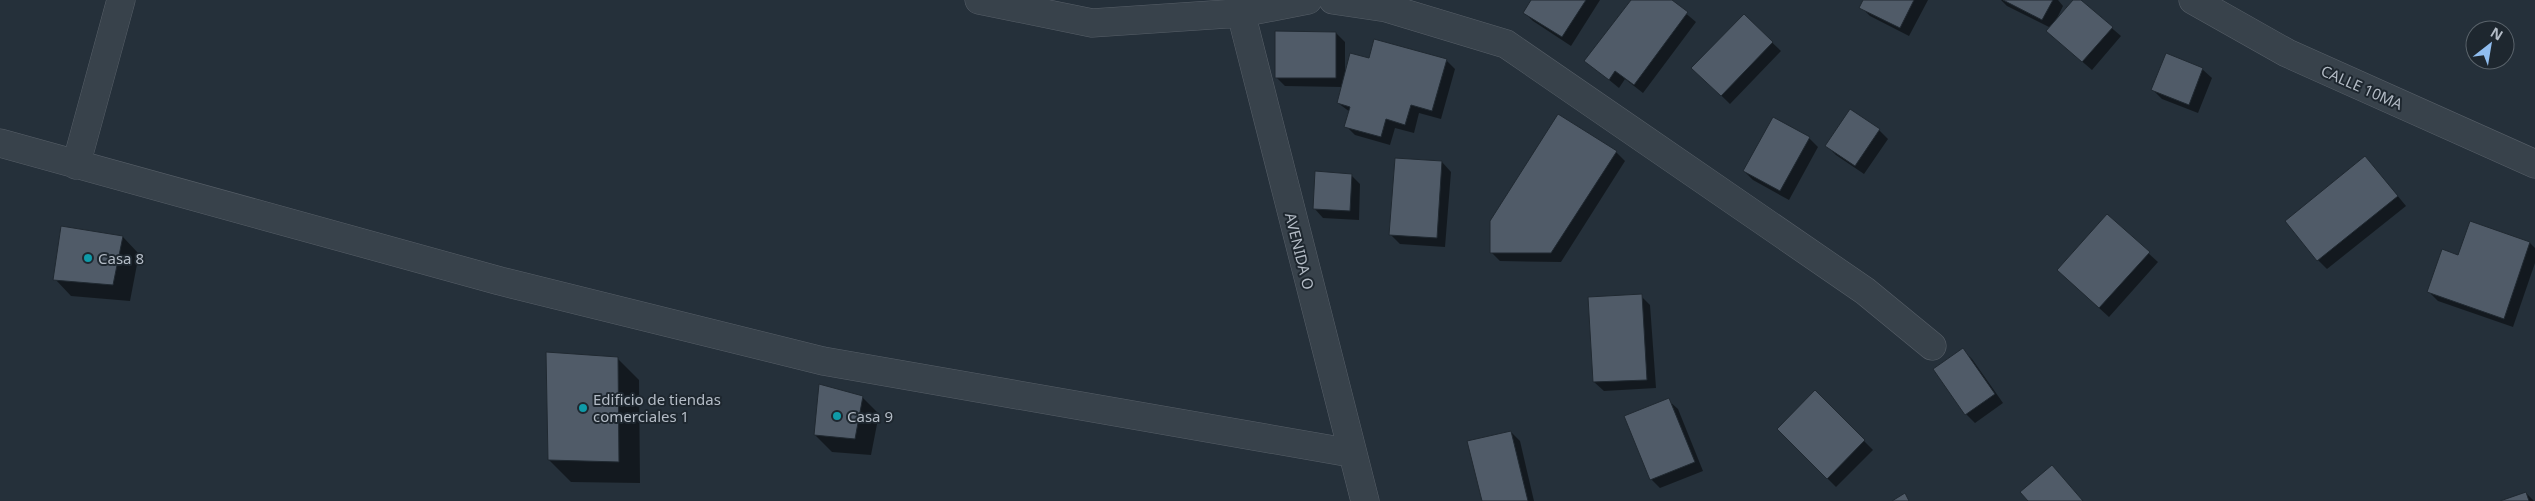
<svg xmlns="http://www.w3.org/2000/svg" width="2535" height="501" font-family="'Noto Sans',sans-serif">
  <rect width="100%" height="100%" fill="#25303a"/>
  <path fill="#0007" d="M1533,0H1600L1571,46L1533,21L1524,12Z
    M1632,0H1670L1696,22L1643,93L1625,79L1619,88L1586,61Z
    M1865,0H1928L1909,36L1870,16L1861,7Z
    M2001,0H2058L2063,6L2056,20L2075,0H2079L2121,36L2092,70L2057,40L2051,28L2007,6Z
    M1744,16L1781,51L1730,104L1693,68Z
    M1336,33L1345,42V75L1369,60H1446L1455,69L1441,119L1419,113L1414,133L1395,128L1390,145L1355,135L1346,126L1350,112L1338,103L1342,87L1285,86L1276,77Z
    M2202,69L2212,78L2198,113L2162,99L2153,90Z
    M1850,111L1879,130L1888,139L1864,174L1836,155L1827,146Z
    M1809,138L1818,147L1789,200L1753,180L1744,171Z
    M1616,152L1625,161L1561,262L1500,261L1491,252Z
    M1442,162L1451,172L1445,247L1400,244L1390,234Z
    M2374,167L2406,206L2327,269L2318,260Z
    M1351,175L1360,184L1359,220L1323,218L1314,208Z
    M2107,216L2158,262L2109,317L2067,279Z
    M123,237L139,254L130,301L71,296L55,279Z
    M2530,243L2535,248V263L2513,327L2438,301L2429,292L2459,256Z
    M1641,296L1650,305L1656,388L1604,391L1594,382Z
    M1963,350L1972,359L2003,403L1975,423L1966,414Z
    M617,358L639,380L640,483L571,482L549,460Z
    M1815,392L1873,450L1836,487L1778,429Z
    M862,397L879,414L871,455L832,452L815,435Z
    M1668,400L1678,409L1703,471L1660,488L1651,479Z
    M1511,432L1520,441L1534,501H1483Z
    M2526,493L2534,501H2504Z"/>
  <path fill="#505b68" stroke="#202931" d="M1531,0H1586L1562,37L1523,13Z
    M1631,0H1672L1688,12L1634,85L1615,71L1609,80L1584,61Z
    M1863,0H1914L1900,28L1859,8Z
    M2003,0H2053L2042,20Z
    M2073,0H2081L2113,27L2082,62L2046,31Z
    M1744,14L1773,42L1721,96L1691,68Z
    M1275,31L1336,32V78H1275Z
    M1374,39L1447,59L1432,111L1411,105L1405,125L1386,119L1381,137L1344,127L1350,107L1337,103L1350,53L1369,58Z
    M2166,53L2203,68L2189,105L2151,90Z
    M1850,109L1880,129L1855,166L1825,146Z
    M1558,114L1617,151L1551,253H1490V221Z
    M1773,117L1810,137L1780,191L1743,171Z
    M2365,156L2398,196L2317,261L2285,221Z
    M1395,158L1442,161L1437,238L1389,235Z
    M1315,171L1352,174L1350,211L1313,209Z
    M2107,214L2150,252L2099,308L2057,270Z
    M2470,221L2530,242L2504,319L2427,292L2442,249L2458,255Z
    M61,226L123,236L113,285L53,280Z
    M1642,294L1647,380L1593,382L1588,297Z
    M1963,348L1995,394L1965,415L1933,369Z
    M546,352L618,357L619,462L548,460Z
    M819,384L863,396L855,439L814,435Z
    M1815,390L1865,440L1827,479L1777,429Z
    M1669,398L1695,462L1650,480L1624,416Z
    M1511,431L1528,501H1482L1467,441Z
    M2052,465L2083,501H2028L2020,492Z
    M2526,492L2529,501H2500Z
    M1905,493L1909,501H1892Z"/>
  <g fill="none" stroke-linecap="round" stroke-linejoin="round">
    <defs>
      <path id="minor" d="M979,0L1092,23L1241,13L1308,0
        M1241,0V13L1365,501
        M1333,0L1387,8L1506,44L1865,291L1932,346
        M2193,0L2287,53L2535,164
        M0,143L500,281L823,361L1351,453
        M76,165L121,0"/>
    </defs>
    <use href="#minor" stroke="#575f68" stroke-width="29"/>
    <use href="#minor" stroke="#38424b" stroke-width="28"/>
  </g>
  <g fill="#0f9aa8" stroke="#1e272f" stroke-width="2">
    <circle cx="88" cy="258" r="5"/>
    <circle cx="583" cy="408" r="5"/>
    <circle cx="837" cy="416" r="5"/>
  </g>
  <g text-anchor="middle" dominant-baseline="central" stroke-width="4" stroke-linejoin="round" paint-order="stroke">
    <g font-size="15" fill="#b4bcc6" stroke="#1e272f">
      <text transform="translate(2362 87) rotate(24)">CALLE 10MA</text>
      <text transform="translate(1300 251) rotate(76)">AVENIDA O</text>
    </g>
    <g font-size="15" fill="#b4bcc6" stroke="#1e272f" text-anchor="start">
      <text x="98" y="258">Casa 8</text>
      <text x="593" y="399">Edificio de tiendas<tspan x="593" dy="17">comerciales 1</tspan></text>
      <text x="847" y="416">Casa 9</text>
    </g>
  </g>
  <g transform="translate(2490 45) rotate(31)"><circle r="24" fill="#1e272f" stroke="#5a636b"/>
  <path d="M0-4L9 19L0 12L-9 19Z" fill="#90bdef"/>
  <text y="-8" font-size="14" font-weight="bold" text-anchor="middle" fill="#b4bcc6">N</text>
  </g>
</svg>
